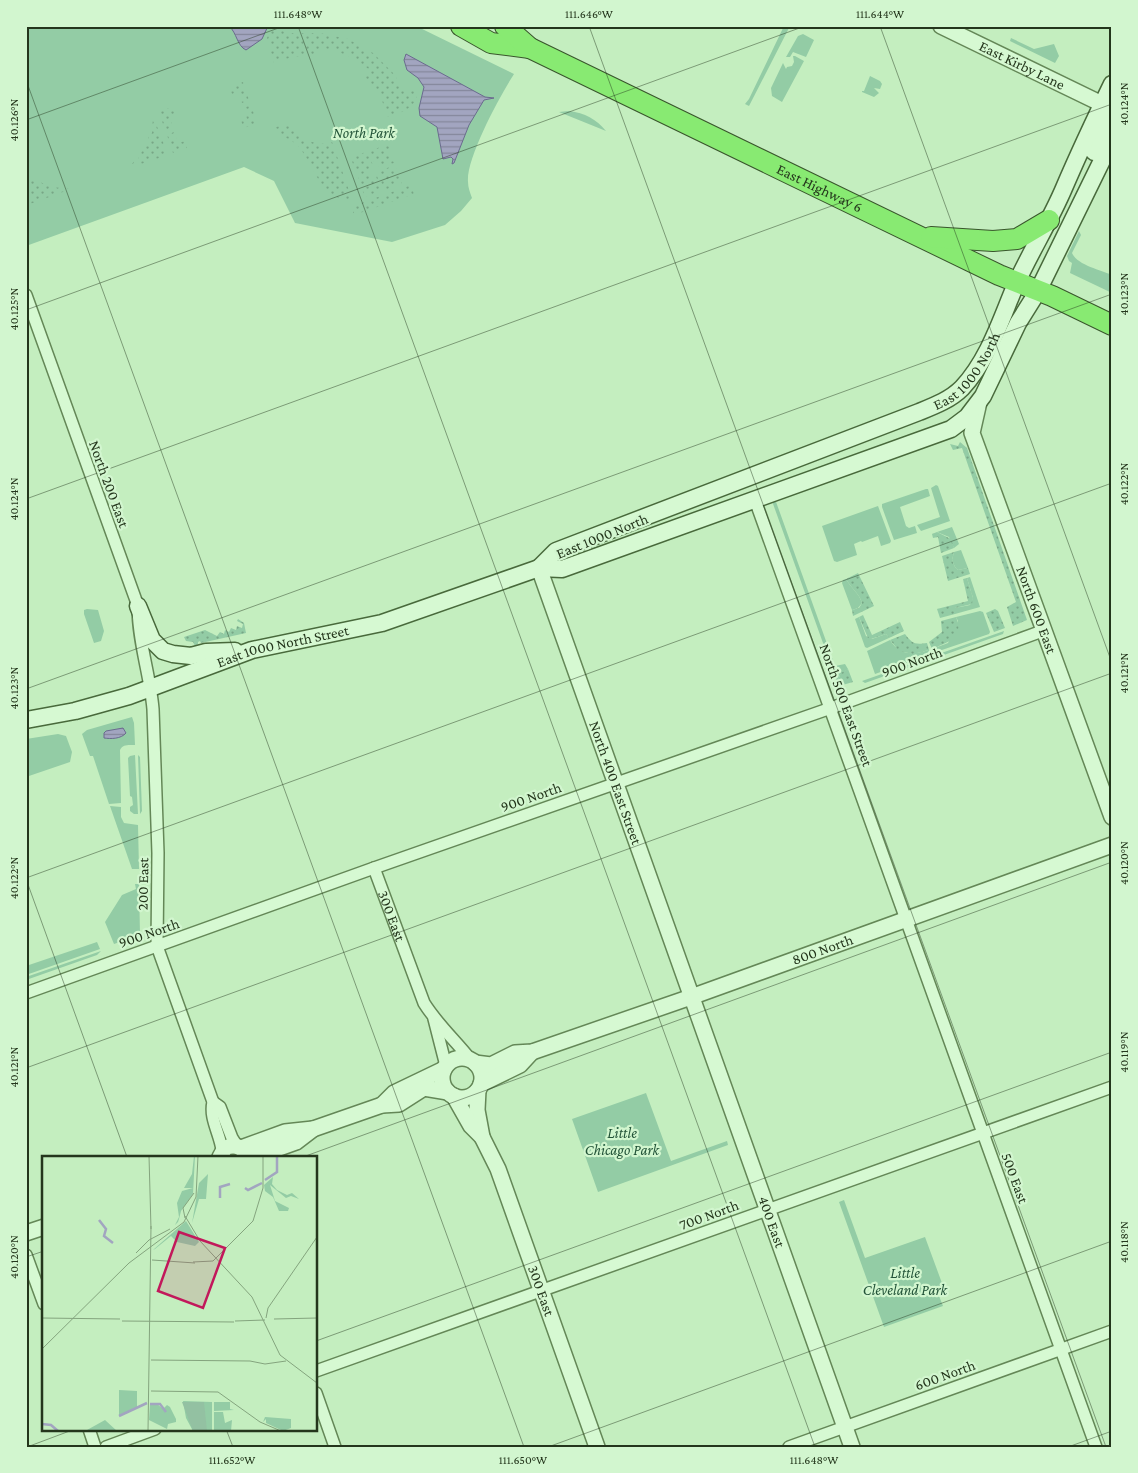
<svg xmlns="http://www.w3.org/2000/svg" width="1138" height="1473" font-family="'Crimson Pro',serif">
  <defs>
    <pattern id="garden-dots" width="8" height="8" patternUnits="userSpaceOnUse" patternTransform="scale(1.25)"><rect width="8" height="8" fill="#93cca5"/><path d="M2 2h.1M6 6h.1" fill="none" stroke="#78a686" stroke-width="1.8" stroke-linecap="round"/></pattern>
    <pattern id="water-rules" width="6" height="5" patternUnits="userSpaceOnUse" patternTransform="scale(1.25)"><rect width="6" height="5" fill="#a2a5c0"/><path d="M0 2.5h6" fill="none" stroke="#84879b"/></pattern>
  </defs>
  <rect width="100%" height="100%" fill="#c4eebf"/>
  <path fill="#93cca5" d="M34,26H416L514,74C500,96 466,158 468,182C468,187 470,193 472,198L461,211L445,225L392,242L295,223L274,181L244,167L26,246V31Z
    M784,26H790L749,106L745,104L749,99Z
    M803,34L814,40L806,57L793,52L790,57H786L798,36Z
    M1011,38L1034,49L1054,44L1059,56L1055,63L1010,41Z
    M793,56H795L804,61L782,102L772,96L771,88L783,63L786,69L787,67L792,66L794,62Z
    M870,76L880,81L882,84L880,89L874,88L879,93L874,97L862,92V91H864Z
    M569,111C585,113 596,119 606,131L559,112Z
    M1079,231L1081,235L1072,253C1077,265 1101,270 1112,275V293L1070,273L1072,263L1069,261L1067,256Z
    M936,485L938,486L950,521L921,531L917,525L940,517L931,488Z
    M926,489H928L930,496L900,507L906,526L909,528L915,526L917,533L894,540L882,507V504Z
    M775,499L835,666L845,664L848,669L840,675L837,682L772,501Z
    M878,506L891,541L890,543L881,546L878,536L862,542L861,541L854,544L857,555L837,562L834,561L822,526Z
    M952,527L959,544L954,548L949,537L937,532Z
    M961,550L968,568L958,570L955,567L952,560L954,552Z
    M970,577L980,607L955,614V608L970,605L973,598L967,578Z
    M846,579C851,588 859,593 862,603L858,608L852,610L842,583L843,580Z
    M87,609L98,610L104,631L101,641L94,643L84,614V610Z
    M980,611L983,612L990,632L989,634L933,653L932,649L948,643L958,621L956,617Z
    M859,617L866,636L872,639L886,634L889,638L867,648L865,647L855,619Z
    M1004,631L1003,634L865,683L862,681Z
    M890,640C900,656 913,655 929,650L931,654L875,674L867,651Z
    M132,717L134,723L135,745C128,745 123,744 120,750L121,803L109,804L93,756H90L82,734L87,730Z
    M58,734L66,736L72,752L70,762L26,777V739Z
    M135,755L138,814H134L130,811V807L133,805L132,797L130,796L128,758L130,756Z
    M138,755L140,757L142,811L140,814Z
    M110,806L121,807V817L124,823L138,825L139,869H132Z
    M135,884H139L140,935L114,944L105,922L122,895L136,889Z
    M97,942L100,949L26,975V966Z
    M101,951L97,955L26,980V977Z
    M646,1093L671,1161L727,1141L728,1145L598,1192L572,1119Z
    M844,1200L865,1258L925,1237L946,1294L939,1296L943,1306L884,1327L839,1202Z"/>
  <path fill="url(#garden-dots)" d="M272,26H279L285,33H320L348,39L373,53L393,73L404,89L408,90L417,89C419,107 403,112 388,117L381,98L365,77L371,71C356,58 340,51 320,47L319,55L292,57L274,63L267,38Z
    M243,82L249,100L242,103L238,92L232,94L229,87Z
    M251,105L257,123L244,128L241,121L247,119L243,108Z
    M172,107L175,114L169,116L173,127L165,130L159,112Z
    M153,116L168,155L129,168L135,160L137,161L144,147L145,148L150,133H152Z
    M290,122C298,137 314,148 332,142L352,199C320,203 314,162 297,145C290,138 278,135 271,129Z
    M174,132L178,143L185,141L187,148L173,153L167,135Z
    M388,144L394,163L381,167L375,165L370,151Z
    M368,151L373,166L370,171L357,176L351,158Z
    M395,165L402,184L384,190L379,176L382,170Z
    M26,174L44,184L52,185V187L71,189L30,204L26,193Z
    M371,174L377,176L382,190L365,197L358,178Z
    M411,185L414,194L357,214L353,213L354,205H356Z
    M960,442L967,448L1027,620L1013,626L1007,607L1016,602L962,448L953,450L950,444L958,446Z
    M937,532L951,539L954,548L941,553L938,537L933,538L932,534Z
    M954,552L952,560L955,567L958,570L968,568L970,574L948,581L942,556Z
    M858,573L874,606L853,616L852,610L859,608L862,603C859,593 851,588 846,579Z
    M967,578L973,598L972,604L955,608V614L940,618L937,609L968,601L963,579Z
    M995,609L998,611L1005,628L994,632L986,613Z
    M863,615L872,635L900,622L904,631L889,638L886,634L871,639L868,638L859,617Z
    M956,617C965,639 947,642 932,649L929,642L942,632L941,621Z
    M238,619L244,623L246,633L201,643L200,641L198,642V644L195,646L193,642L186,641L184,637L205,630L217,636L220,632L224,634L225,630L229,632L231,628L236,630L237,626L242,628L243,624L237,621Z
    M905,634C912,643 914,645 927,643L929,650L913,654L899,651L890,640Z
    M848,669L853,682L839,686L837,682L841,673Z"/>
  <path fill="url(#water-rules)" stroke="#6a6b8e" d="M229,26H268L262,39L246,50C237,46 237,33 229,26Z
    M406,54L485,97L494,98L484,100L469,125L454,163L452,164L453,159L451,157L443,159L437,127L420,116L419,108L424,87L418,78L407,70L404,60Z
    M123,728L126,733C121,739 111,739 104,738V733L106,731Z"/>
  <g fill="none" stroke-linecap="round" stroke-linejoin="round">
    <defs>
      <g id="minor">
        <path d="M26,295L138,606C138,642 150,674 153,709L158,853L157,946L213,1102C209,1118 220,1134 222,1150"/>
        <path d="M755,500L1096,1447"/>
        <path id="s1" d="M374,868L424,1003C437,1024 455,1040 470,1059"/>
        <path d="M26,993L374,868L831,708L1045,630"/>
        <path d="M434,1019L446,1066"/>
        <path d="M213,1102L220,1107L232,1138L237,1146"/>
        <path d="M26,1255L44,1304"/>
        <path d="M316,1371L1112,1087"/>
        <path d="M316,1393L335,1447"/>
        <path d="M89,1429L95,1447"/>
        <path d="M106,1447L155,1429"/>
        <path d="M789,1447L1112,1331"/>
      </g>
      <g id="tertiary">
        <path id="s2" d="M941,26L1102,104"/>
        <path id="s3" d="M979,402L972,433L1112,817"/>
        <path id="s4" d="M539,568L852,1447"/>
        <circle cx="462" cy="1078" r="20"/>
        <path id="s5" d="M475,1063L491,1065L515,1053L532,1052L691,997L1112,845"/>
        <path d="M481,1084L520,1065L532,1052"/>
        <path d="M478,1090L477,1110L482,1137"/>
        <path id="s6" d="M454,1096L471,1126L482,1137L498,1169L597,1447"/>
        <path d="M382,1105L394,1093L444,1069"/>
        <path d="M241,1148L285,1132L313,1129"/>
        <path d="M220,1157L225,1148C234,1144 242,1146 246,1155"/>
        <path d="M254,1157L296,1142L313,1129L382,1105L399,1104L424,1088L448,1092"/>
        <path d="M26,1233L44,1227"/>
      </g>
      <g id="secondary">
        <path d="M1094,152L1111,116L1109,108L1102,104"/>
        <path id="s7" d="M539,568L556,551L919,412C934,406 950,400 962,388C989,359 1001,319 1016,284C1031,251 1050,221 1064,188C1079,153 1095,119 1112,84"/>
        <path d="M138,606L152,640L163,651L173,654L191,656L206,652L235,651"/>
        <path id="s8" d="M26,720L75,711L129,696L252,650L382,623L539,568L562,569L951,429L967,417L983,396L1018,323L1038,291L1112,140"/>
      </g>
      <g id="trunk">
        <path d="M461,26L491,43L530,48"/>
        <path id="s9" d="M505,26L530,48L999,275L1052,296L1112,325"/>
        <path d="M931,237L993,241L1017,239L1049,220"/>
      </g>
    </defs>
    <use href="#minor" stroke="#648757" stroke-width="14"/>
    <use href="#tertiary" stroke="#648757" stroke-width="18"/>
    <use href="#secondary" stroke="#48693b" stroke-width="19"/>
    <use href="#trunk" stroke="#39552c" stroke-width="22"/>
    <use href="#minor" stroke="#d6f9d2" stroke-width="11"/>
    <use href="#tertiary" stroke="#d6f9d2" stroke-width="15"/>
    <use href="#secondary" stroke="#d6f9d2" stroke-width="16"/>
    <use href="#trunk" stroke="#88ea72" stroke-width="20"/>
  </g>
  <path fill="none" stroke="#24361c" stroke-width="1" stroke-opacity="0.45" d="M298,26L815,1447M589,26L1106,1447M880,26L1112,663M26,80L524,1447M26,120L284,26M26,310L805,26M26,499L1112,104M26,689L1112,294M26,878L1112,483M26,879L127,1157M26,1068L1112,673M303,1157L1112,862M26,1257L44,1251M316,1341L1112,1052M226,1429L233,1447M27,1447L75,1429M548,1447L1112,1241M1068,1447L1112,1431"/>
  <g text-anchor="middle" dominant-baseline="central" stroke-width="4.5" stroke-linejoin="round" paint-order="stroke">
    <g font-size="15" fill="#24361c" stroke="#d2f6cf">
      <text stroke="none"><textPath href="#s2" startOffset="90">East Kirby Lane</textPath></text>
      <text stroke="none"><textPath href="#s9" startOffset="355">East Highway 6</textPath></text>
      <text stroke="none"><textPath href="#s7" startOffset="478">East 1000 North</textPath></text>
      <text transform="translate(109 484) rotate(70)">North 200 East</text>
      <text transform="translate(602 536) rotate(-22)">East 1000 North</text>
      <text stroke="none"><textPath href="#s3" startOffset="220">North 600 East</textPath></text>
      <text stroke="none"><textPath href="#s8" startOffset="268">East 1000 North Street</textPath></text>
      <text transform="translate(912 662) rotate(-20)">900 North</text>
      <text transform="translate(846 705) rotate(70)">North 500 East Street</text>
      <text stroke="none"><textPath href="#s4" startOffset="228">North 400 East Street</textPath></text>
      <text transform="translate(531 797) rotate(-19)">900 North</text>
      <text transform="translate(143 884) rotate(-89)">200 East</text>
      <text stroke="none"><textPath href="#s1" startOffset="51">300 East</textPath></text>
      <text transform="translate(149 933) rotate(-19)">900 North</text>
      <text stroke="none"><textPath href="#s5" startOffset="368">800 North</textPath></text>
      <text transform="translate(1015 1178) rotate(70)">500 East</text>
      <text transform="translate(709 1215) rotate(-20)">700 North</text>
      <text stroke="none"><textPath href="#s4" startOffset="694">400 East</textPath></text>
      <text stroke="none"><textPath href="#s6" startOffset="215">300 East</textPath></text>
      <text transform="translate(945 1375) rotate(-20)">600 North</text>
    </g>
    <g font-size="15" font-style="italic" fill="#225338" stroke="#d2f6cf">
      <text x="364" y="133">North Park</text>
      <text x="622" y="1133">Little<tspan x="622" dy="17">Chicago Park</tspan></text>
      <text x="905" y="1273">Little<tspan x="905" dy="17">Cleveland Park</tspan></text>
    </g>
  </g>
  <g transform="translate(42 1156)">
    <rect width="275" height="275" fill="#c4eebf"/>
    <path d="M152,0H153L151,38L139,55L137,63L136,66L133,69L137,61L135,47L140,35L151,32H142L150,18ZM166,18L164,43H157L150,67L157,27ZM144,65L157,86L153,90L135,86L129,80L113,93L111,94ZM77,234L95,235V252L77,260ZM141,245L170,246V275H151L144,262ZM172,246H188V253L192,254L172,255ZM114,247L121,253L125,249L128,251L134,263V266L126,268L125,273L107,264L108,248ZM172,256H181L183,267L190,264L189,275H172ZM223,261L249,263V272L241,275L224,267V263L221,266ZM63,264L75,275H43L45,274Z" fill="#93cca5"/>
    <path d="M231,21L230,28L235,34L245,39L250,37L257,43L249,40L244,42L228,29L233,45L247,52L246,55H237L231,41L223,35L222,29Z" fill="#93cca5"/>
    <path d="M140,246H162L165,275H151Z" fill="#93c1a2"/>
    <path fill="none" stroke="#a2a5c0" stroke-width="2.5" d="M223,24L235,16V0M203,32L206,34L220,27M178,42V31L188,28M57,64L64,73L62,80L71,87M108,248H118L124,256M77,260L105,247M0,268L9,269L16,275"/>
    <path fill="none" stroke="#84a47e" stroke-width="1" d="M107,0L109,73M143,60L158,85L210,141L238,199L275,227M143,62L141,52L152,37M94,97L107,84L128,73M110,104L153,107M151,106L171,105L211,65L221,32V0M0,162L78,163M224,162L226,152L275,81M232,163L275,162M80,165L192,166M193,165L223,164M0,193L87,107L142,66L154,41L156,0M109,204L208,205L223,208L244,205M109,235L176,236L218,266L239,275M106,275L109,70"/>
    <path fill="#c2185b" fill-opacity="0.15" stroke="#c2185b" stroke-width="2.5" d="M137,76L183,92L161,152L116,135Z"/>
    <rect width="275" height="275" fill="none" stroke="#24361c" stroke-width="2.5"/>
  </g>
  <rect width="1138" height="1473" fill="none" stroke="#d2f6cf" stroke-width="55"/>
  <rect x="28" y="28" width="1082" height="1418" fill="none" stroke="#24361c" stroke-width="2"/>
  <g font-size="12" text-anchor="middle" fill="#24361c">
    <text x="298" y="18">111.648°W</text>
    <text x="589" y="18">111.646°W</text>
    <text x="880" y="18">111.644°W</text>
    <text transform="translate(1124 104) rotate(-90)" y="4">40.124°N</text>
    <text transform="translate(14 120) rotate(-90)" y="4">40.126°N</text>
    <text transform="translate(1124 294) rotate(-90)" y="4">40.123°N</text>
    <text transform="translate(14 309) rotate(-90)" y="4">40.125°N</text>
    <text transform="translate(1124 484) rotate(-90)" y="4">40.122°N</text>
    <text transform="translate(14 499) rotate(-90)" y="4">40.124°N</text>
    <text transform="translate(1124 673) rotate(-90)" y="4">40.121°N</text>
    <text transform="translate(14 688) rotate(-90)" y="4">40.123°N</text>
    <text transform="translate(1124 863) rotate(-90)" y="4">40.120°N</text>
    <text transform="translate(14 878) rotate(-90)" y="4">40.122°N</text>
    <text transform="translate(1124 1052) rotate(-90)" y="4">40.119°N</text>
    <text transform="translate(14 1067) rotate(-90)" y="4">40.121°N</text>
    <text transform="translate(1124 1242) rotate(-90)" y="4">40.118°N</text>
    <text transform="translate(14 1257) rotate(-90)" y="4">40.120°N</text>
    <text x="232" y="1464">111.652°W</text>
    <text x="523" y="1464">111.650°W</text>
    <text x="814" y="1464">111.648°W</text>
  </g>
</svg>
